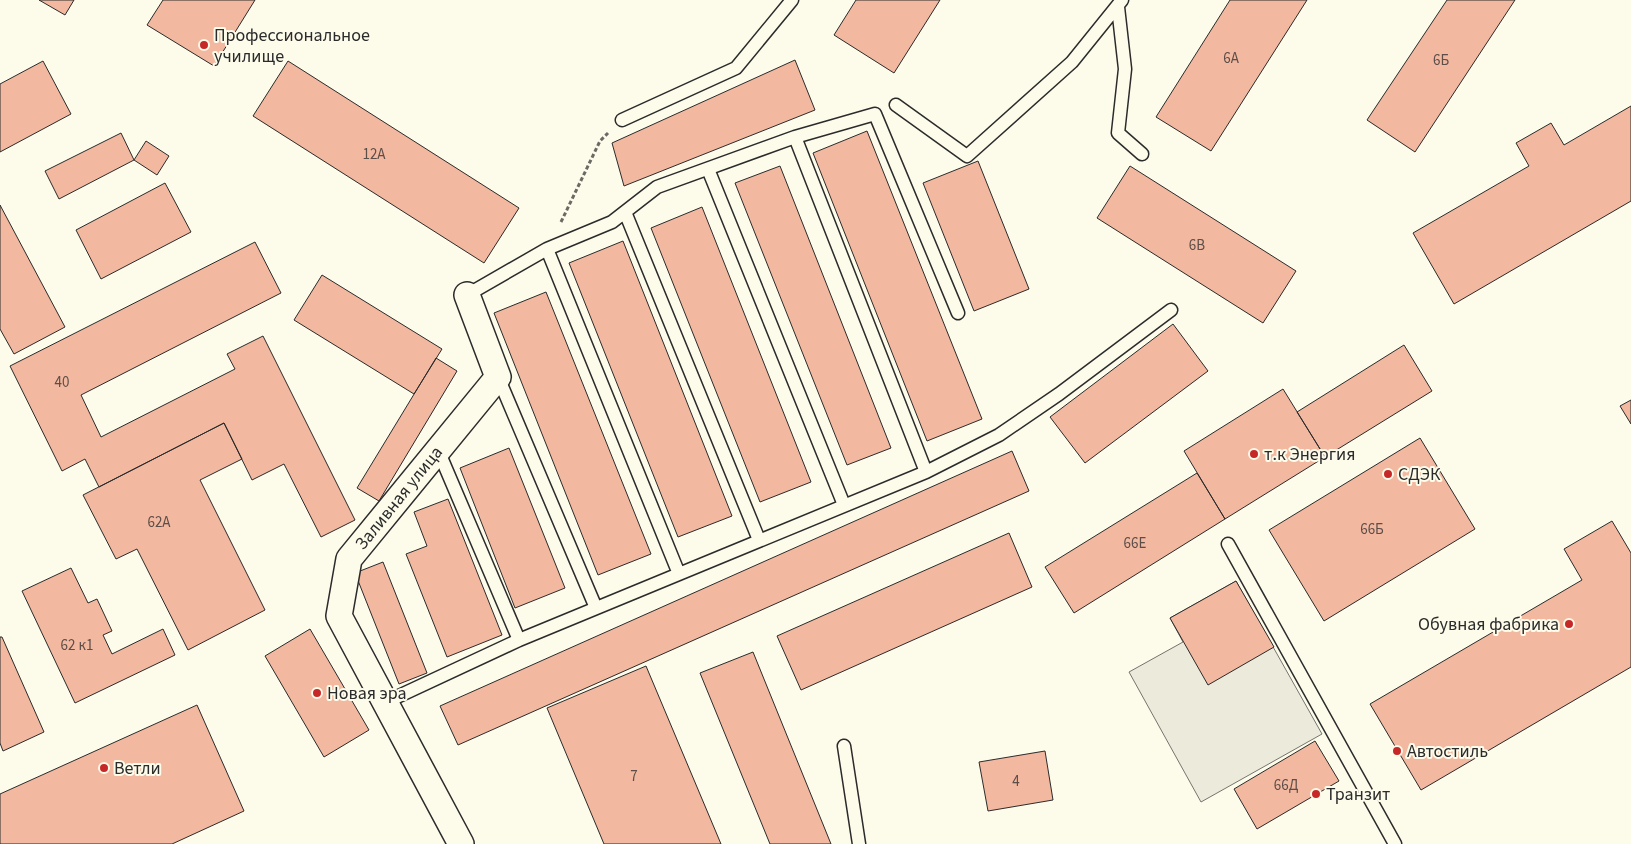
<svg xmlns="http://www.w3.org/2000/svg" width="1631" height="844" font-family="'Source Sans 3',sans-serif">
  <rect width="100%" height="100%" fill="#fdfbea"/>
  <path fill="#eceadb" stroke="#74746e" d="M1236,581L1322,734L1201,802L1129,672L1183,642L1170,618Z"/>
  <path fill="#f2b8a0" stroke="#2b2b2b" d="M39,0H74L65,15Z
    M163,0H255L214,66L147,25Z
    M856,0H940L894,73L834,35Z
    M1230,0H1307L1211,151L1156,117Z
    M1447,0H1515L1415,152L1367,120Z
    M795,60L815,110L624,186L612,143Z
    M43,61L71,114L0,152V84Z
    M288,61L519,208L484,263L253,116Z
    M1631,106V201L1454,304L1413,233L1529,166L1516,143L1551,123L1564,145Z
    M867,131L982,419L927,441L813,153Z
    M121,133L134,160L59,199L45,171Z
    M146,141L169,156L157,175L134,160Z
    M978,161L1029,289L974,311L923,183Z
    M780,166L891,448L847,465L735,183Z
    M1130,166L1296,271L1263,323L1097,218Z
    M165,183L191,232L101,279L76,230Z
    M0,205L65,327L14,354L0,329Z
    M702,207L811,482L760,502L651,228Z
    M623,241L732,516L678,537L569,263Z
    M255,242L281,293L81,395L101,437L235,369L227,354L263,336L355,520L321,537L284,464L252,480L224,423L99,487L85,459L62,471L10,366Z
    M322,275L442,349L414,394L294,320Z
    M546,292L651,554L598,575L494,313Z
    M1173,324L1208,371L1085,463L1050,417Z
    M1404,345L1432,391L1325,457L1297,412Z
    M436,358L457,371L379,501L357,488Z
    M1283,389L1325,457L1225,519L1184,451Z
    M1631,400V424L1620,406Z
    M224,423L242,459L200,480L265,610L188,650L137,549L116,559L83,495Z
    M1420,438L1475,529L1324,621L1269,530Z
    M509,448L565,588L515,608L460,468Z
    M1012,451L1029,491L458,745L440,706Z
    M1197,473L1225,519L1074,613L1045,567Z
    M448,499L502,635L447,657L406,554L427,546L414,512Z
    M1612,521L1631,553V667L1421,790L1370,704L1582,580L1564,549Z
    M1009,533L1032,587L801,690L777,636Z
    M383,562L427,673L399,684L355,573Z
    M71,568L88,603L97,599L112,631L103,635L112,654L163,629L175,655L75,703L22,591Z
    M1236,581L1274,647L1208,685L1170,618Z
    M310,629L369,730L324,757L265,656Z
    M0,637H2L44,732L3,751L0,743Z
    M753,652L831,844H770L700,673Z
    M646,666L721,844H604L547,708Z
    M197,705L244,811L172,844H0V794Z
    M1315,741L1339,781L1257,829L1234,789Z
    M1045,751L1053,800L988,811L979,762Z"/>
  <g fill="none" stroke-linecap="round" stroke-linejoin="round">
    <defs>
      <path id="service" d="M1118,7L1125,69L1118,133L1142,154
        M896,105L967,156L1072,62L1122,0
        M622,120L736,68L792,0
        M795,137L875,114L958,313
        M708,169L844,505
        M625,212L759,540
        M547,249L679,574
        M467,295L547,249L612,222L657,187L795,137L926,472
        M498,377L596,608
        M438,450L519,640
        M1228,544L1395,844
        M386,702L519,640L926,472L999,435L1059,394L1171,310
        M844,746L859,844"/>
      <path id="minor" d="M461,844L339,616L349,559L498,377L467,295"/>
    </defs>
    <use href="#service" stroke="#2b2b2b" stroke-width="15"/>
    <use href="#minor" stroke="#2b2b2b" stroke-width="28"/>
    <path stroke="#6a6964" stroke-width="3" stroke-dasharray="4 2.5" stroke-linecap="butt" d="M561,222L600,141L608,133"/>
    <use href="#service" stroke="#fdfbea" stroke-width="12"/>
    <use href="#minor" stroke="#fdfbea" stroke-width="25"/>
  </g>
  <g fill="#c62828" stroke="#fdfbea" stroke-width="2">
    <circle cx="204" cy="45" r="5"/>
    <circle cx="1254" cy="454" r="5"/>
    <circle cx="1388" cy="474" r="5"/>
    <circle cx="1569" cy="624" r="5"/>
    <circle cx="317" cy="693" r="5"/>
    <circle cx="1397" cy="751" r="5"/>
    <circle cx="104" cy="768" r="5"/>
    <circle cx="1316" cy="794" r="5"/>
  </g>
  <g text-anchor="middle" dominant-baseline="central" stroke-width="4" stroke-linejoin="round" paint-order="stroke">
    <g font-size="15" fill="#5d4e48">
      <text x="1231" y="58">6А</text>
      <text x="1441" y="60">6Б</text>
      <text x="374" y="154">12А</text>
      <text x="1197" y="245">6В</text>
      <text x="62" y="382">40</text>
      <text x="159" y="522">62А</text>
      <text x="1372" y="529">66Б</text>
      <text x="1135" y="543">66Е</text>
      <text x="77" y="645">62 к1</text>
      <text x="634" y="776">7</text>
      <text x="1016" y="781">4</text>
      <text x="1286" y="785">66Д</text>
    </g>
    <g font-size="18" fill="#2b2b2b" stroke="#fdfbea" text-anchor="start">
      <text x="214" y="35">Профессиональное<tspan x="214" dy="21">училище</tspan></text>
      <text x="1264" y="454">т.к Энергия</text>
      <text x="1398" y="474">СДЭК</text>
      <text x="1559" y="624" text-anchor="end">Обувная фабрика</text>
      <text x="327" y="693">Новая эра</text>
      <text x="1407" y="751">Автостиль</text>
      <text x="114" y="768">Ветли</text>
      <text x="1326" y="794">Транзит</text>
    </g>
    <g font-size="18" fill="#2b2b2b" stroke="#fdfbea">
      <text transform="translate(399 498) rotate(-51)">Заливная улица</text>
    </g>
  </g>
</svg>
